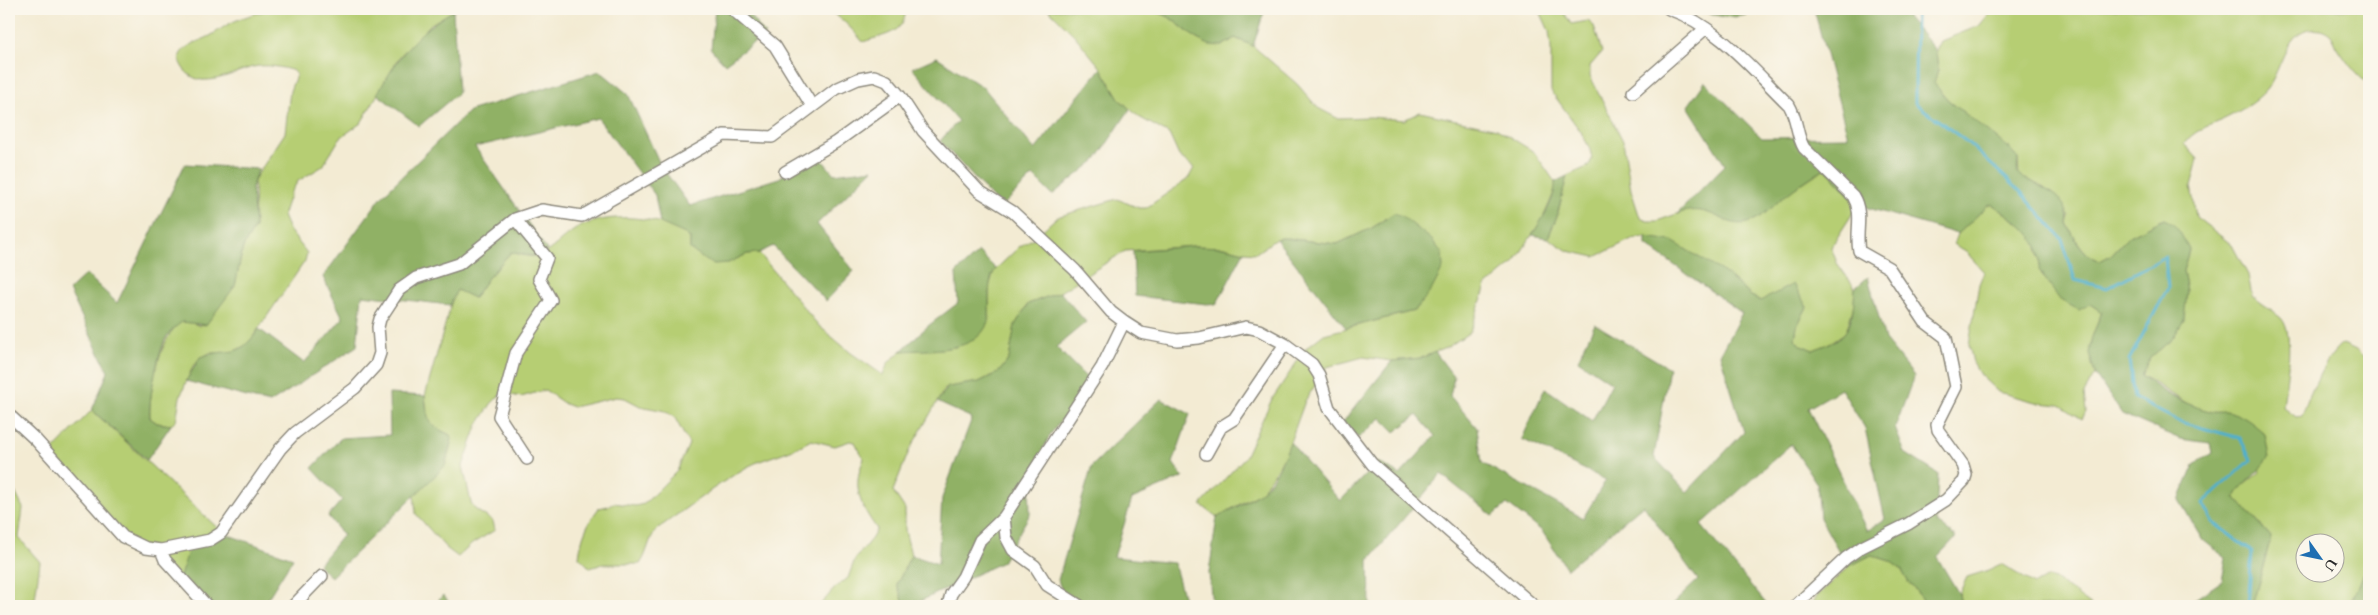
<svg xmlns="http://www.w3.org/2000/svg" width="2378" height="615" font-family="Cardo,serif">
  <rect width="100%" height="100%" fill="#fbf7ec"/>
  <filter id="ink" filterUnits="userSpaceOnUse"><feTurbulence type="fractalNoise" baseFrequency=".02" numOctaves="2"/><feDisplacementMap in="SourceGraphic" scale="10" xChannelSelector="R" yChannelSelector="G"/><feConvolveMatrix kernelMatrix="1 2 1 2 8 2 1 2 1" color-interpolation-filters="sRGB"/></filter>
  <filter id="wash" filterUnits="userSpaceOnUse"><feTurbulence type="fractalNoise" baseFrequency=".0096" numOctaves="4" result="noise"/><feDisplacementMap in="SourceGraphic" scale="20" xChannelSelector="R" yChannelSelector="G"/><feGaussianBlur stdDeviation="1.12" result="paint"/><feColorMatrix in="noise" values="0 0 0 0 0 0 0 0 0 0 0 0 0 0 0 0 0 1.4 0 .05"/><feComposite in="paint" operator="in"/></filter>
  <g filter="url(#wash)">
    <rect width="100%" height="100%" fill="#f3ebd3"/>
    <path fill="#b6ce73" stroke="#707c4f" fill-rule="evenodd" d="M269,9H456L431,24L400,56L361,123L340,138L323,166L298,181L291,192L283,216L289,230L307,253L305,261L248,344L231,353H209L193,366L180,397L176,421L171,425L157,423L150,418C148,397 160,332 182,322C187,320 195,324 200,326L235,286L243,247L255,227L254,180L285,133L290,91L296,75L294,71C282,67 266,64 253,67C235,72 220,81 202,80C194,79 187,74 183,68C169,49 199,42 210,36C217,32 223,27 229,24C241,17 256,14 269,9Z
      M824,9H906C904,35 885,34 863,42C851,28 841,16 824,9Z
      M1048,9H1151L1169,17L1197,39L1222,46L1235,38L1253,46L1297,84L1318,108L1337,118L1371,117L1404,120L1420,112L1497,129L1534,152L1555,182L1556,188L1543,218L1514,263L1486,286L1470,332L1448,347L1421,358L1392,361L1363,357L1327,367L1305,401L1285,456L1264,488L1258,494L1217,517L1201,505L1245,457L1272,399L1307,347L1324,334L1414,311L1394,213L1372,228L1337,244L1283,238L1276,239L1256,253L1244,252L1224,247L1194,246L1125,251L1060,292L1028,304L1015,325L1009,359L999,372L979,382L949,387L944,390L909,451L893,491L905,509V530L911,555L897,584L905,606H819L835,588L848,578L855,559L872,538L877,529C860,505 851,487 864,459L855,442L850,441L835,446L811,440C790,453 768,456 747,467C716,485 687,508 657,529C648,539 648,553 640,564H603L590,568L579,557C581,538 587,523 599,508L608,506L614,503L635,506L644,504L677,471L689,444L675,418L665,411L640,406L625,398L616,397L573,407L565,404L545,390L521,397L502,393L491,404L477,426L463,466L471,503L476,510L493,521L495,530L472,544L458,557L446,548L416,514L414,494L445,466L452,439L450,435L432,426L428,420L425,396L454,293L457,290L474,298L487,279L511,252C519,254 529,258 538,256C551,252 564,236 576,229C605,211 665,215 690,238V249L728,263L747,254L759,253L818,325L851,353L883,375L888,363L901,351L955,347L978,336L989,320V287L994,271L1019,247L1035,237L1057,217L1117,199L1139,208H1146L1188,179L1194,168L1179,156L1169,134L1139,117L1120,100L1101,68L1075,36Z
      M1539,9H1562L1571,24L1588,21L1594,26L1602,52L1590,66V76L1623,141L1631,190L1640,218L1647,221H1657L1688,210L1701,209L1731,222L1758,218L1789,192L1825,168L1858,205L1831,247L1837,263L1855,288L1854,305L1846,332L1827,345L1813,350L1801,345L1795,339L1797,326L1807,307L1762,301L1751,296L1725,273L1646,237L1632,239L1595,257L1568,251L1548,238L1557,216L1567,176L1589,166L1592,159L1590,149L1581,132L1551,91V48L1549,31Z
      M1993,9H2369V85C2356,75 2346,61 2337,47C2335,43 2333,37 2330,34C2328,32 2322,29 2320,29C2286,23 2283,69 2266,90C2256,102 2237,113 2222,120C2208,126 2193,131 2184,144L2198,159L2191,186L2196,217L2232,245L2248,275L2252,296C2261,305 2272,310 2281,318C2296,334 2285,386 2283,407L2296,417L2302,416C2308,398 2326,354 2343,344L2356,350L2369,363V559L2358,588L2347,606H2260L2253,603L2271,537L2235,497L2240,488L2260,472L2227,412L2207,411L2188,404L2141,375L2150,358L2173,338L2187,291L2183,271L2189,250L2164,219L2128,237L2111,255L2100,261C2083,256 2075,237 2067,224L2069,216L2043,187L2019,176L2018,159L1948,100L1933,83L1938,70L1936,51L1941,41L1979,26ZM2306,542H2336V572H2306Z
      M1992,204L2023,226L2035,238L2040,262L2090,304L2102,312C2091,340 2086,345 2095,374L2084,393L2086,412L2082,419L2060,405L2039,403L1998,392L1980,375L1973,363L1969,345L1979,284L1984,272L1967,253L1954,244L1958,234L1988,205Z
      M92,410L223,533L178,582L151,555L116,538L74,477L48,455Z
      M9,480L23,508L19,538L40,562L34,606H9Z
      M1871,555L1890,561L1901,569L1909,583L1922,598L1925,606H1814L1813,603L1816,597L1848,567Z
      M2001,564L2034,584L2049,577L2055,579L2092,606H1961L1959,594L1967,577L1986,571Z"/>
    <path fill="#90b165" stroke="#5e6e48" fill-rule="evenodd" d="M715,9H744L765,34L725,64L711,49Z
      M1151,9H1265L1253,46L1235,38L1222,46L1209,45L1197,39L1169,17Z
      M1698,9H1761C1743,20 1717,19 1698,9Z
      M1814,9H1900L1936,51L1938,70L1934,83L1948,100L2010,149L2018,159C2018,163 2016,171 2019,174C2021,178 2028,180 2032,182C2049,190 2072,203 2067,224C2075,238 2083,256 2100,261L2111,255L2128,237L2164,219C2178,224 2183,238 2189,250L2183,271L2187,291L2184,320L2173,338L2150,358L2141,375C2158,390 2184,404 2206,410C2212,412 2219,411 2225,411C2241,413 2254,424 2265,434L2269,458C2258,474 2243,482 2235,497L2271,537L2253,603L2260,606H2194L2195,599L2222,581L2226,558L2203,540L2179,500L2194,465L2212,453L2210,443L2180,439L2122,414L2095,374L2089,353L2092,337L2102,312L2090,304L2079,310L2060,300L2039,270C2044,235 2017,222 1992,204L1988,205L1958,234L1858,205L1825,168C1813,176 1801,183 1790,192C1776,202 1763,219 1747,223C1723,229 1711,201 1677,214L1725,165L1688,106L1705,82L1762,138L1848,137Z
      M453,11L458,93L419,126L377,94C399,57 414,33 453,11Z
      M937,57L984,88L1035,150L1101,68L1120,100L1130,109L1096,160L1052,195L1033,176L1001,207L940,141L958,121L912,68Z
      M600,71L628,94L661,166L690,206L779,178L817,154L834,174L873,169L817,224L854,271L826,301L773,246L759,253L747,254L728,263L714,264L706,261L690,249V238L685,234L660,223L655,195L598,118L475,147L547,250C534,259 525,255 511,252L487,279L474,298L457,290L450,305L362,295L357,346L270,403L186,381L200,357C230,346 236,362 259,329L304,363L343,318L323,277L382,196L469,111Z
      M185,164L259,169L254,180L252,189L255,227L243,247L235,286L206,325L182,322C174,328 167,334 164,342C157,359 148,401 150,418L157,423L171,425L147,460L92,410L108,372L69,290L86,274L117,303Z
      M1567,176L1557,216L1548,238L1532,235C1541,221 1556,199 1555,182Z
      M1394,213L1402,216L1432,240L1442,253L1443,268L1431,291L1414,311L1346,328L1276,239L1283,238L1337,244L1372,228Z
      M1646,237L1672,241L1725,273L1751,296L1761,301L1793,284L1807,307L1797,326L1795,339L1801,345L1813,350C1823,346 1839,341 1845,332C1853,322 1854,300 1855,288L1868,277L1885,340L1914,376L1895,428L1905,453L1938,474L1936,522L1956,537L1937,557L1959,594L1961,606H1925L1922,598L1909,583L1901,569L1890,561L1871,555L1848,567L1820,518L1817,484L1791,444L1701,525L1768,606H1671L1698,580L1643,505L1567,569L1542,531L1507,504L1493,516L1441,474L1369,560L1370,606H1212L1209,573L1217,517C1231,510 1245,503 1258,494C1273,483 1284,459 1290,442L1340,501L1378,462L1400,475L1435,436L1417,415L1395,432L1381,418L1358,438L1343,422L1392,361L1421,358L1435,352L1454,377L1450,396L1477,428L1482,463L1583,518L1606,480L1522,439L1545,388L1592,421L1612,383L1578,360L1595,324L1669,368L1654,457L1687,492L1744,432L1720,354L1742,313L1646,245ZM1841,389L1865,428L1885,519L1867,531L1808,408Z
      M1194,246L1224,247L1244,252L1216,305L1135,296L1133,251Z
      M979,252L996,269C989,277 989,291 989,302C989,308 990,316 988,322C977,354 928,349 901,351L928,326L958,303L956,273Z
      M1060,292L1086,322L1056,347L1090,381L1050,435L1029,479L1030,514L1002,562L910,606H905L897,584L911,555L938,564L942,498L972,418L937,402L948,387L979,382L999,372L1009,359L1015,325L1028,304Z
      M389,394L425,396C428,421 427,424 450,435L452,439L445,466L331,577L318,565L343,535L328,516L342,500L312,468L341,438L390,435Z
      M1161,399L1190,414L1173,463L1183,477L1132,499L1114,557L1174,563L1186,606H1067L1058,580L1092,466Z
      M223,533L293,558L263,606H199L178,582L191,543Z
      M2369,559V606H2347L2358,588Z
      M443,595L452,606H434Z"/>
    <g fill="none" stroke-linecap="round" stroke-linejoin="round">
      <path stroke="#4eb0cd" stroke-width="3" d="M1916,9L1915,103L1967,142L2020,191L2062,239L2075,280L2107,288L2165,257L2168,288L2129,360L2134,398L2180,422L2240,438L2251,460L2203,503L2213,522L2252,552L2248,606"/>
    </g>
  </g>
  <g filter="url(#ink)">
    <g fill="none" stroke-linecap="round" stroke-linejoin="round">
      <defs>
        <path id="minor" d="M732,9L775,46L812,106
          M1669,9C1718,26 1753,70 1789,105C1798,120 1796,135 1804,148L1853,196C1864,214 1855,231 1859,251L1889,268L1925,322L1946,338L1956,387L1937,425L1938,430L1963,465L1966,475L1964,481L1946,500L1908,524L1862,547L1846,558L1795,606
          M1633,92L1706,28
          M785,172L836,142L900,96
          M515,219L547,258L539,279L551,300L516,353L499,416L527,459
          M9,415L36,440L123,537L146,548L161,550L165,560L207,606
          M1206,454L1221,427L1234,419L1285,344
          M1004,517L1006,537L1013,550L1035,566L1047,585L1080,606
          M161,550L210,540L221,533L280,449L295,433L355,388L376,365L380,353L378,327L380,319L399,290L416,278L459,264L515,219L542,210L582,216L724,135L772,137L836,89L858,79L874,76L887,81L900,96L923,131L979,191L1013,212L1075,270L1111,312L1124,322L1141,333L1177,340L1199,338L1246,327L1259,330L1285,344L1312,364L1319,375L1329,408L1372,464L1534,606
          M293,606L322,576
          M948,606L951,594L963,577L980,540L1004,517L1102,367L1124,322"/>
      </defs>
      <use href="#minor" stroke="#8f8b7f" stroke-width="14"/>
      <use href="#minor" stroke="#fff" stroke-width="11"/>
    </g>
  </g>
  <rect width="2378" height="615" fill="none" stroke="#fbf7ec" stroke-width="30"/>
  <g transform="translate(2320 558) rotate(123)"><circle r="24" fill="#fbf7ec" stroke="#a8a59f"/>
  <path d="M0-4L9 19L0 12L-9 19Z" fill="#1f6fb2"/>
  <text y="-8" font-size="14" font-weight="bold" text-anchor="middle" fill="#2b2b2b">U</text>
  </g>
</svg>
